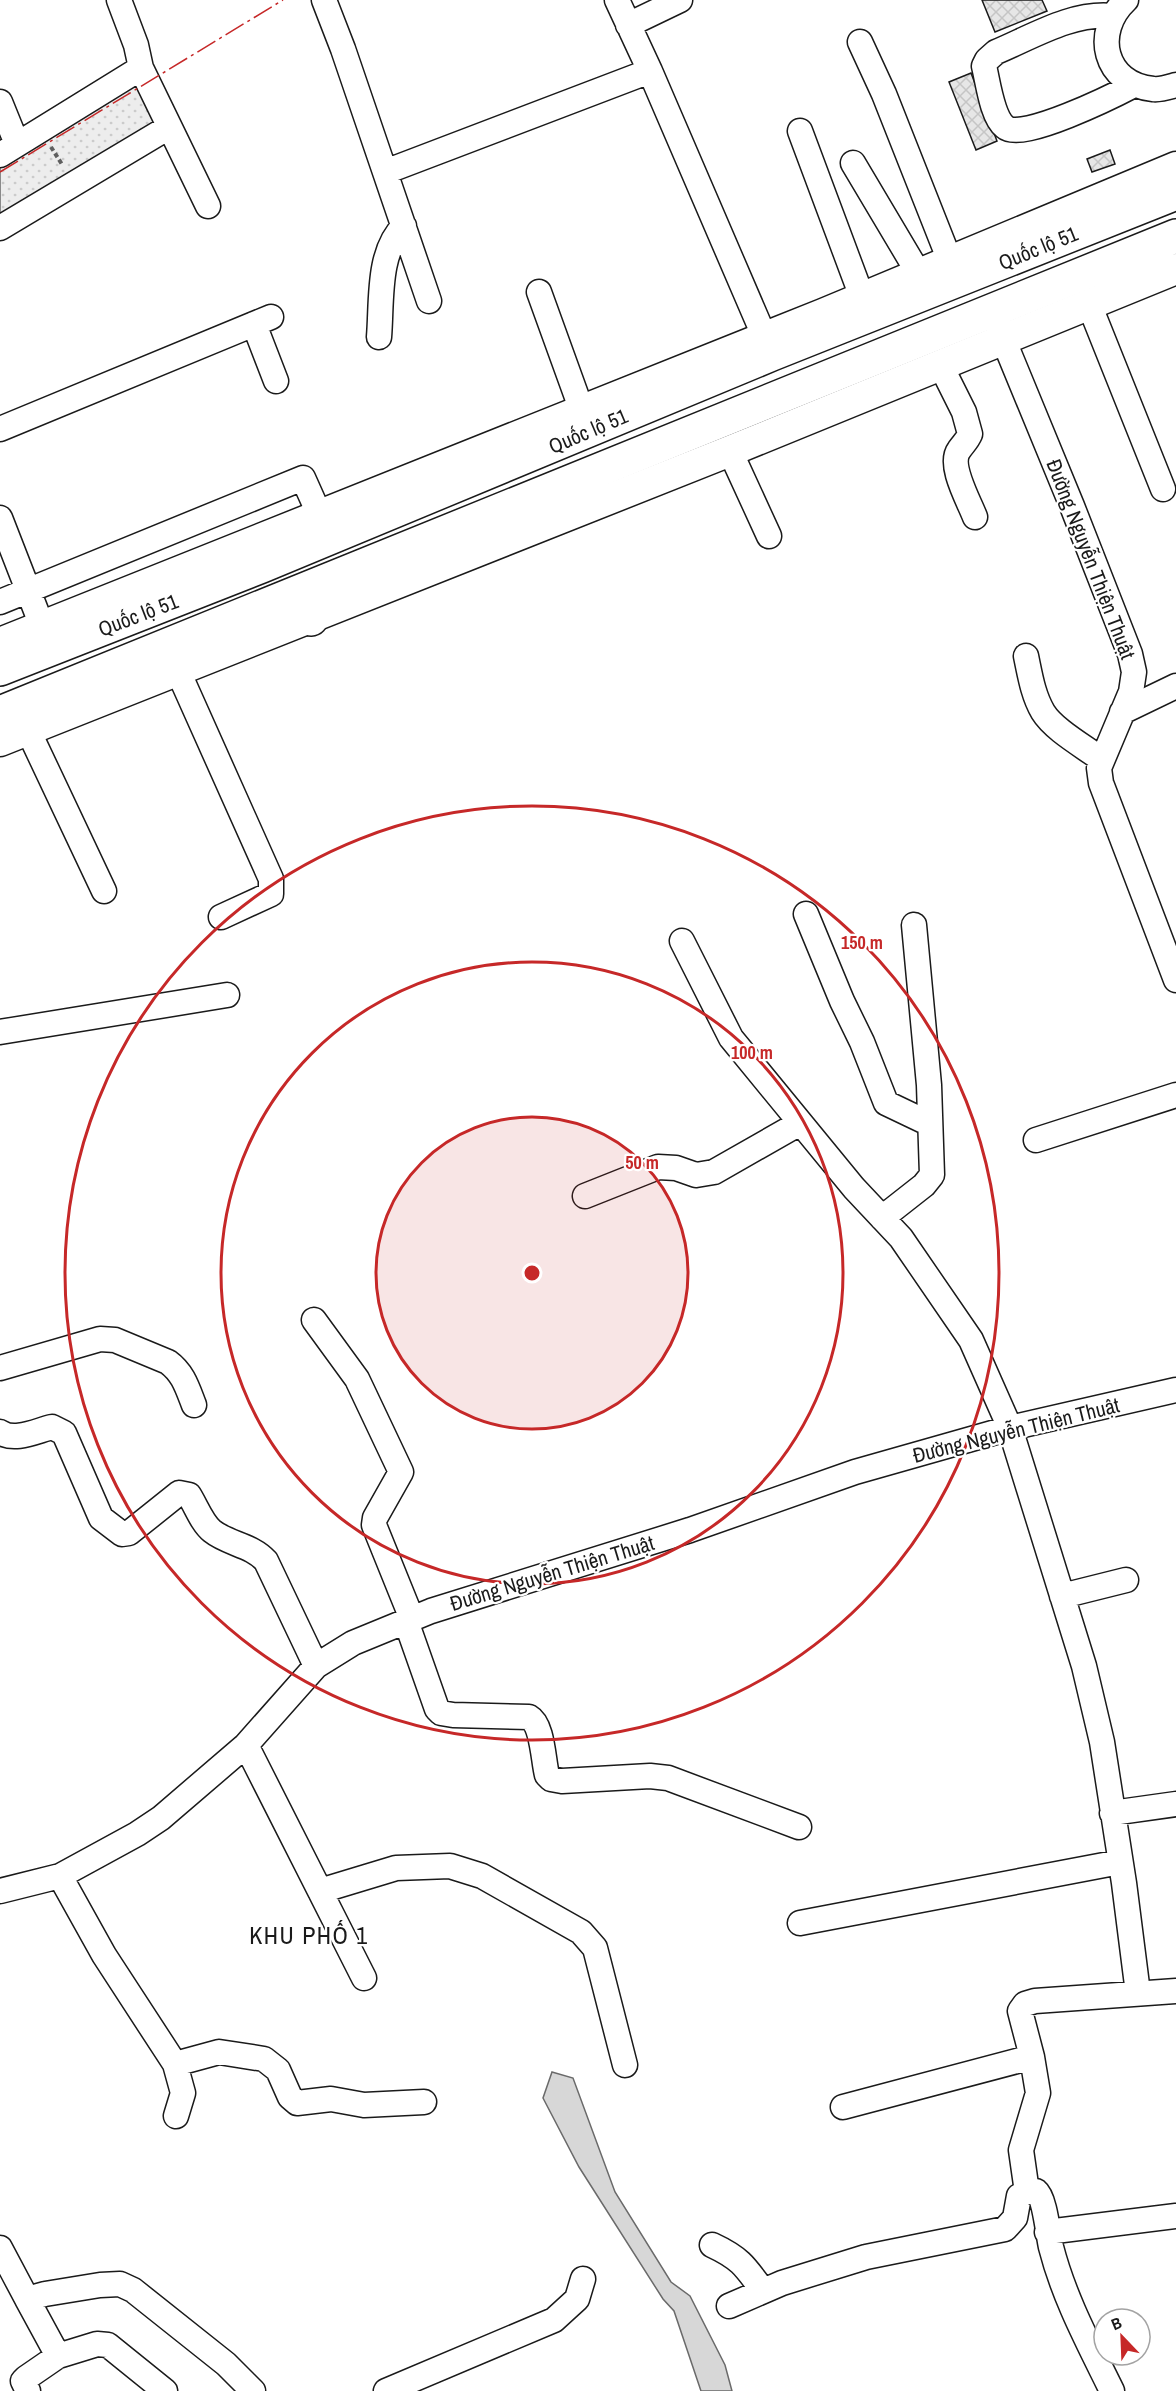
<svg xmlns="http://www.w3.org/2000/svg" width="1176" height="2391" font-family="'Archivo Narrow',sans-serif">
  <defs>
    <pattern id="park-dots" width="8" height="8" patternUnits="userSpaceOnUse" patternTransform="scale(1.5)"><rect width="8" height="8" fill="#ededed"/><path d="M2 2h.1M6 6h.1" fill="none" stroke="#cbcbcb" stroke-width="1.8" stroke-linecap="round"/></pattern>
    <pattern id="building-cross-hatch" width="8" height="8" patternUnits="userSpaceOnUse" patternTransform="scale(1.5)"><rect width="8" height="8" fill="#e6e6e6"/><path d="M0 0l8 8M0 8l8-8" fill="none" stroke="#c5c5c5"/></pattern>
  </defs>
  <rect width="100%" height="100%" fill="#fff"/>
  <path fill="url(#park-dots)" stroke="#6a6a6a" stroke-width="1.5" d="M138,78L159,124L0,220V162Z"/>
  <path fill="#d7d7d7" stroke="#6a6a6a" stroke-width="1.5" d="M552,2072L573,2078L615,2192L671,2282L690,2296L725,2365L732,2391H701L674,2311L663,2299L579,2167L543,2098Z"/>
  <path fill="url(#building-cross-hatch)" stroke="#1a1a1a" stroke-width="1.5" d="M982,0H1042L1047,11L995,32Z
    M971,73L997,141L976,150L949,82Z
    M1110,150L1115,164L1092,172L1087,159Z"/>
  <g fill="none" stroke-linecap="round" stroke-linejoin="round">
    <defs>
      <path id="minor" d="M119,0L136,45L141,68L208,206
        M324,0L343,49L429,301
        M617,0L650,71L771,352
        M1126,0C1092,32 1104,84 1153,89C1160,90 1169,87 1176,85
        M1112,16C1072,12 1032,37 996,52L987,60L984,66C988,82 992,117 1005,127C1021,142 1115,95 1134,85
        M628,25L680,0
        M860,42L884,94L950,261
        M0,102L17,144
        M800,131L862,297
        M0,155L141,68
        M853,163L919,274
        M385,172L650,71
        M0,228L169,127
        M539,292L582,411
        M1089,304L1163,489
        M254,324L276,381
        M997,324L1072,506L1130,654L1134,672L1131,692L1099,768L1101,783L1176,980
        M379,337C382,302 377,252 404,226
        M941,366L964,412L970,434C967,441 963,444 959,450C948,465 969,501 975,517
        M0,429L271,317
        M730,451L769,536
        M0,518L42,626
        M0,602L303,478L320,516
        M1026,656C1030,675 1033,695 1043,712C1054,730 1085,747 1102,760
        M178,671L271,879V894L221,917
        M1122,712L1176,686
        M28,730L104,891
        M806,914L842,1001L862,1042L886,1103L930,1124
        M682,941L731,1038L854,1188L901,1238L971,1340L1010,1428L1084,1666L1102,1742L1124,1883L1138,1993
        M0,1032L227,995
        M1036,1140L1176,1095
        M585,1196L658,1167L676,1168L696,1175L714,1172L800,1123
        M882,1218L924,1185L932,1175L929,1085L914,925
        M314,1320L357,1379L401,1472L375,1518L374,1525L412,1619
        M0,1368L100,1339L115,1340L168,1362C183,1373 187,1387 194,1405
        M0,1432C14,1442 36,1431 52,1427L64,1433L101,1518L122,1534L129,1533L179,1493L189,1495C196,1506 202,1523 212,1531C228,1544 252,1545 266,1561L316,1666
        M1062,1596L1126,1580
        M406,1621L437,1709L441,1713L453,1715L529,1717C543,1725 543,1760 547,1775L551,1779L562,1781L650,1776L668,1778L799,1827
        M246,1745L364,1978
        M1112,1813L1176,1804
        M60,1876L104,1955L175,2064L183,2093L176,2116
        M0,1891L60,1876L137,1834L161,1818L246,1745L316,1666L353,1643L431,1611L690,1530L855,1472L1010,1428L1176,1390
        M320,1891L396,1868L450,1866L482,1876L581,1932L595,1948L625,2065
        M800,1923L1120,1862
        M175,2064L219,2052L264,2059L278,2070L290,2097L297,2103L331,2099L364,2105L424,2102
        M843,2107L1032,2057
        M1047,2232L1176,2216
        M712,2245C740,2258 745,2266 763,2291
        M0,2248L27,2299L45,2294L100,2285L120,2284L133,2290L226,2364L253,2391
        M27,2299L58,2356L97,2344L108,2345L165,2391
        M729,2306L782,2283L866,2257L1005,2229L1015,2218L1019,2196L1027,2192
        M28,2391L23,2381L26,2378L58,2356
        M386,2391L554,2320L577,2299L583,2279
        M1112,2391C1089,2344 1064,2298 1051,2247C1048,2234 1045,2198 1036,2191L1027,2192L1021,2150L1038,2093L1032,2057L1020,2011L1025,2004L1035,2001L1176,1991"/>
      <path id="major" d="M0,643L823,314L1176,167
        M0,741L730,451L1176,269"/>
      <path id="highway" d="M299,593L311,619
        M0,669L262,566L772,354L1176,193
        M0,713L1176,236"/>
    </defs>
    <use href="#minor" stroke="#1a1a1a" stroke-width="27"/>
    <use href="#major" stroke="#1a1a1a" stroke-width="33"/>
    <use href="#highway" stroke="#1a1a1a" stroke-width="36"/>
    <path stroke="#5f5f5f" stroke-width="4" stroke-dasharray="4.5 3" stroke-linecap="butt" d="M51,147L63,166"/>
    <use href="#minor" stroke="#fff" stroke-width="24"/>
    <use href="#major" stroke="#fff" stroke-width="30"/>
    <use href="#highway" stroke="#fff" stroke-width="33"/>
    <path stroke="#c62828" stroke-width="1.5" stroke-dasharray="21 4.5 3 4.5" stroke-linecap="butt" d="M0,172L283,0"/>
  </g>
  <circle cx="532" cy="1273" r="156" fill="#c62828" fill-opacity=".12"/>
  <g fill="none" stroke="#c62828" stroke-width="3">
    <circle cx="532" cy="1273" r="156"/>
    <circle cx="532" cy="1273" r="311"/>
    <circle cx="532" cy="1273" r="467"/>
  </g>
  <g text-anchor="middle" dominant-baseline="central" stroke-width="4.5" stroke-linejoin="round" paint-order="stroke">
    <g font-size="21" fill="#1a1a1a" stroke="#fff">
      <text transform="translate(1038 248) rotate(-22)">Quốc lộ 51</text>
      <text transform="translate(588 431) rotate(-23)">Quốc lộ 51</text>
      <text transform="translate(1091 559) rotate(69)">Đường Nguyễn Thiện Thuật</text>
      <text transform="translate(138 615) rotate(-21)">Quốc lộ 51</text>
      <text transform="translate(1016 1430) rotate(-14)">Đường Nguyễn Thiện Thuật</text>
      <text transform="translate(552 1573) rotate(-17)">Đường Nguyễn Thiện Thuật</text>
    </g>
    <g font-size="24" letter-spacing="1.5" fill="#1a1a1a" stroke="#fff">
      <text x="309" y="1935">KHU PHỐ 1</text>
    </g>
  </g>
  <circle cx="532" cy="1273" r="9" fill="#c62828" stroke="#fff" stroke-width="3"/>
  <g font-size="18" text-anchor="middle" font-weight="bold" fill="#c62828" stroke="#fff" stroke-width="4.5" stroke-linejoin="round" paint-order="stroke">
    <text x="862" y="949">150 m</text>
    <text x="752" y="1059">100 m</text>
    <text x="642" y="1169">50 m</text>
  </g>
  <g transform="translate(1122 2337) rotate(337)"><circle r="28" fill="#ffffff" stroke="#a3a3a3" stroke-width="1.5"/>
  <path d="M0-4.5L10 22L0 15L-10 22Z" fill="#c62828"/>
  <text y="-9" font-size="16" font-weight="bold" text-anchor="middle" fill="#1a1a1a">B</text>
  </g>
</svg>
